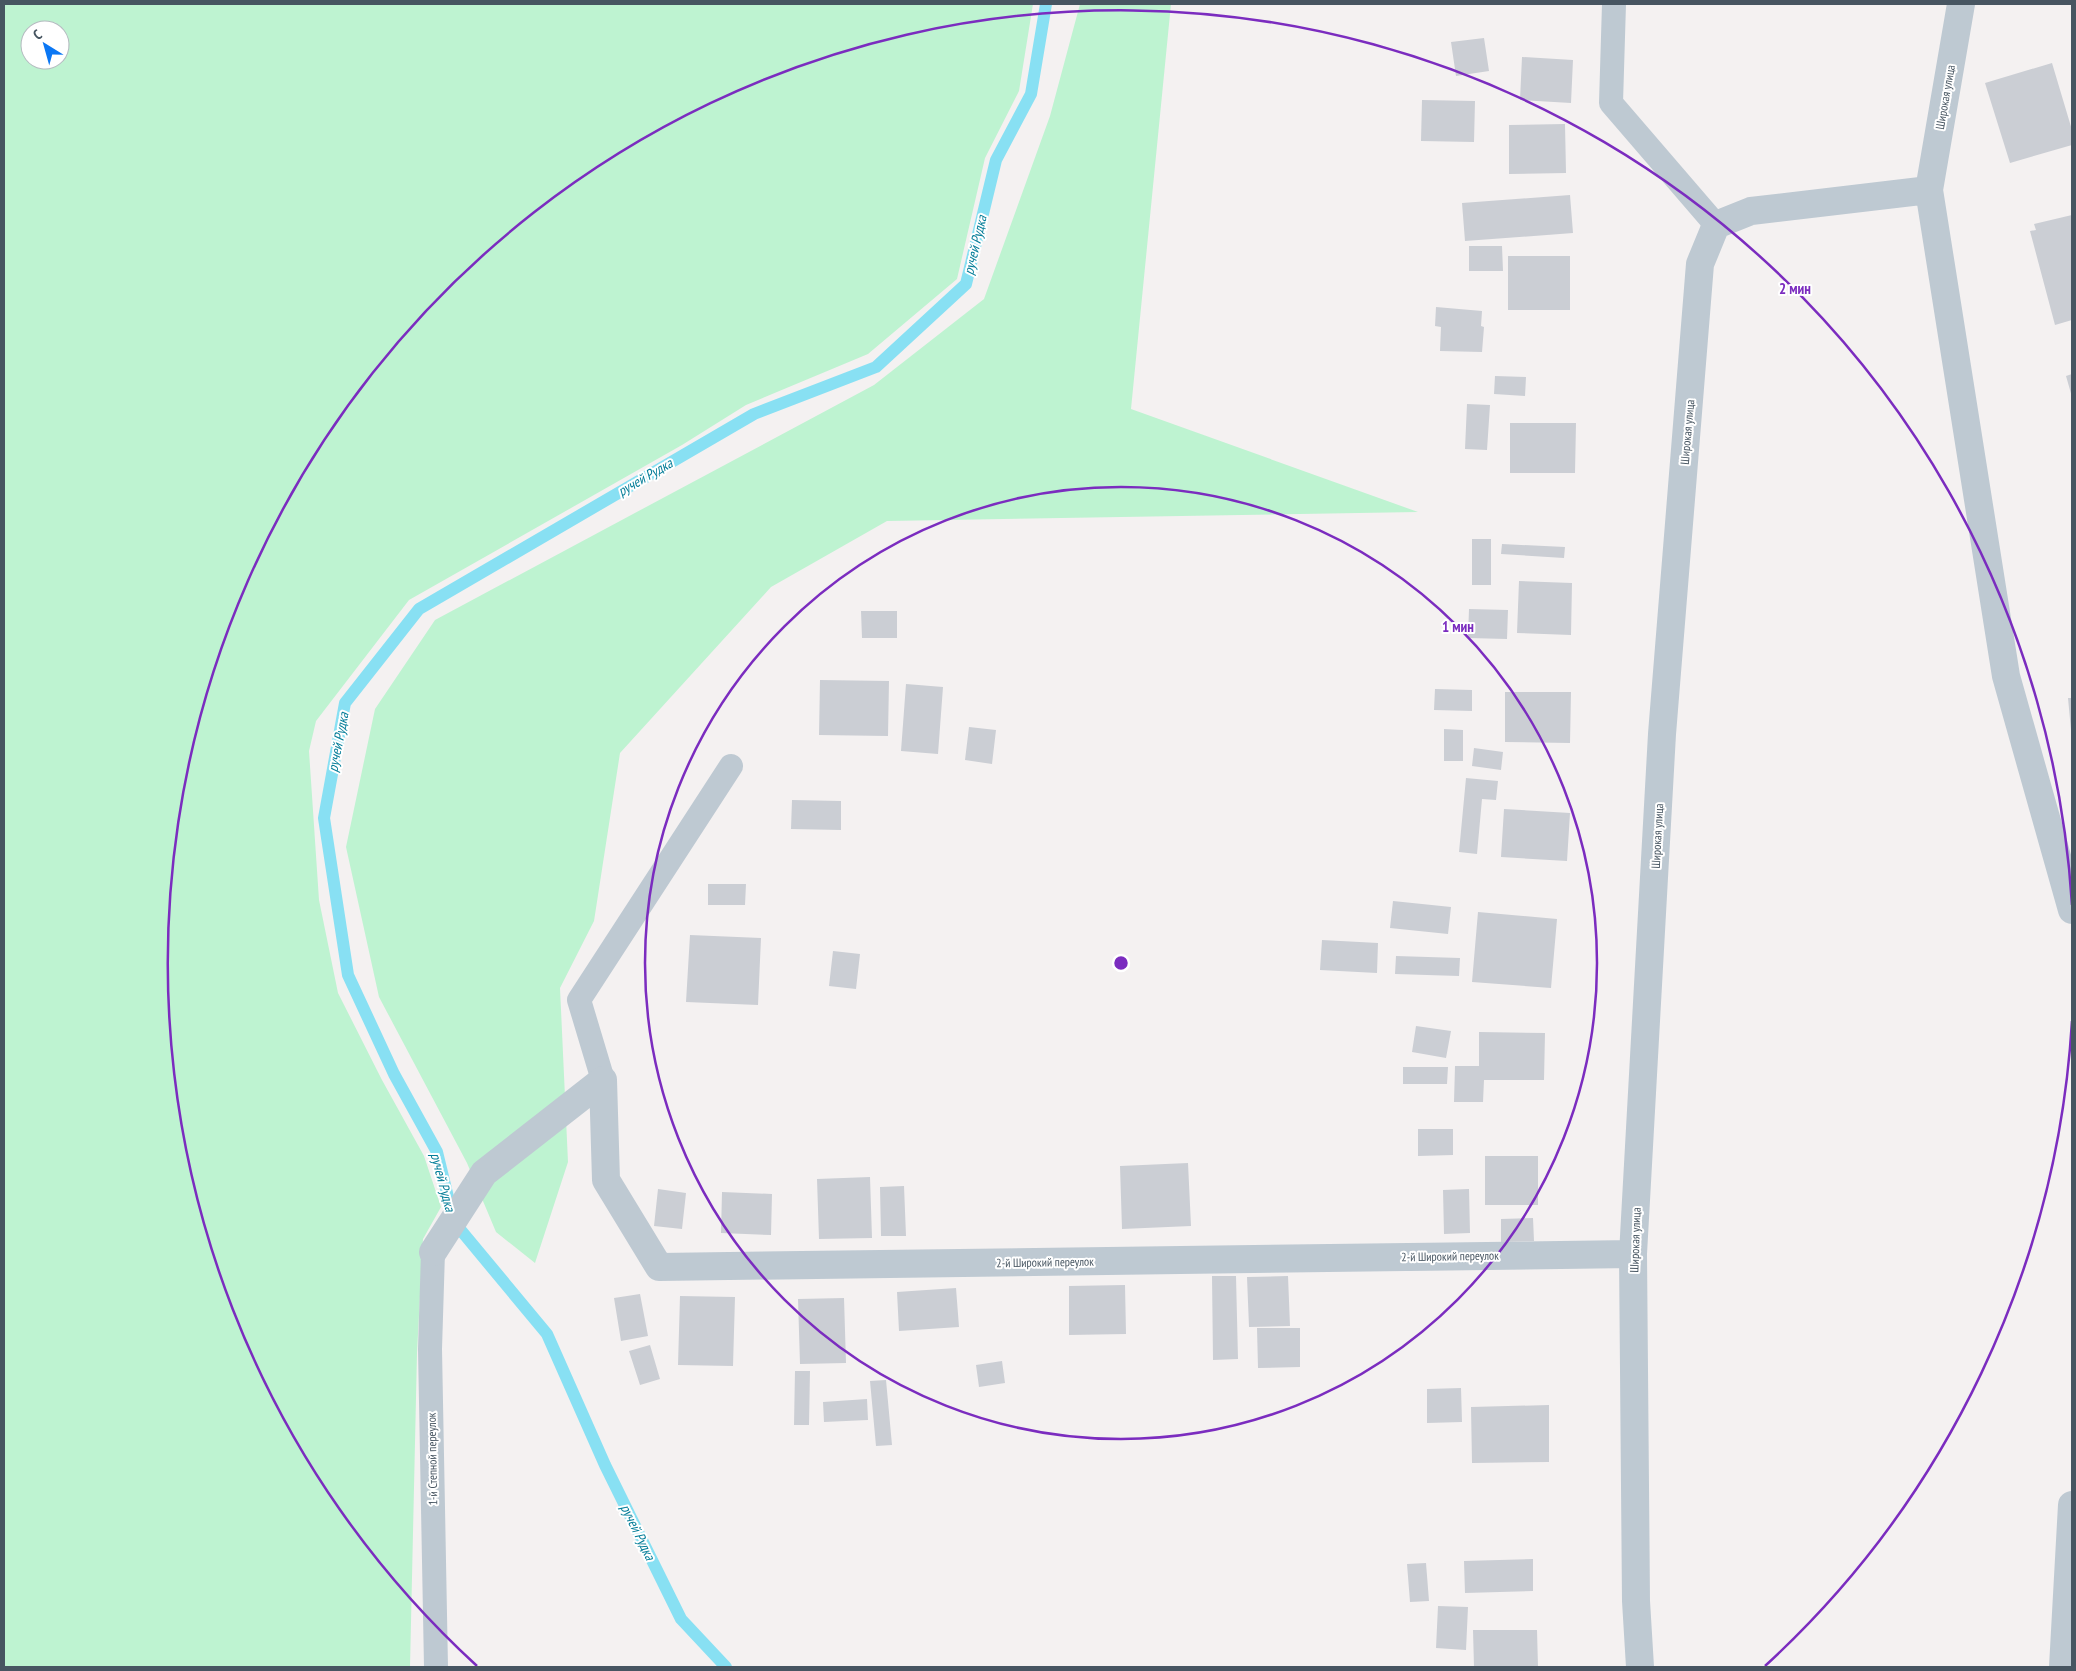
<svg xmlns="http://www.w3.org/2000/svg" width="2076" height="1671" font-family="'PT Sans Narrow',sans-serif">
  <rect width="100%" height="100%" fill="#f4f1f1"/>
  <path fill="#bef3d1" fill-rule="evenodd" d="M4,4H1033L1019,91L985,158L957,279L868,354L746,405L682,445L409,600L316,721L309,751L319,900L338,993L382,1080L424,1156L441,1207L423,1239L417,1353L410,1667H4ZM30,30H60V60H30Z
    M1080,4H1171L1131,409L1418,512L887,521L771,587L620,753L594,921L560,988L568,1162L535,1263L496,1232L467,1163L379,997L346,847L375,709L435,620L874,385L984,299L1050,116Z"/>
  <g fill="none" stroke-linecap="round" stroke-linejoin="round">
    <path stroke="#88e0f3" stroke-width="12" d="M726,1667L681,1619L605,1465L547,1334L454,1222L437,1152L394,1074L348,975L324,818L345,703L419,609L754,414L876,367L966,284L996,160L1031,94L1046,4"/>
  </g>
  <path fill="#cbced4" d="M1484,38L1489,71L1456,76L1451,42Z
    M1522,57L1573,60L1571,103L1520,100Z
    M2052,63L2072,130V145L2010,163L1985,83Z
    M1422,100L1475,101L1474,142L1421,141Z
    M1565,124L1566,173L1509,174V125Z
    M1570,195L1573,233L1465,241L1462,203Z
    M2072,215V320L2055,325L2030,231L2036,230L2034,224Z
    M1469,246H1502L1503,271H1469Z
    M1508,256H1570V310H1508Z
    M1436,307L1482,311L1481,326L1484,327L1482,352L1440,351L1441,327L1435,326Z
    M2072,374V397L2066,376Z
    M1495,376L1526,377L1525,396L1494,394Z
    M1467,404L1490,405L1487,450L1465,449Z
    M1510,423H1576L1575,473H1510Z
    M1472,539H1491V585H1472Z
    M1502,544L1565,547L1564,558L1501,554Z
    M1519,581L1572,583L1571,635L1517,633Z
    M1469,609L1508,610L1507,639L1468,638Z
    M861,611H897V638H862Z
    M820,680L889,681L888,736L819,735Z
    M906,684L943,687L938,754L901,751Z
    M1435,689L1472,690V711L1434,710Z
    M1505,692H1571L1570,743L1505,742Z
    M2068,698H2072V730H2071Z
    M969,727L996,730L992,764L965,760Z
    M1444,729L1463,730V761H1444Z
    M1474,748L1503,752L1501,770L1472,766Z
    M1466,778L1498,781L1496,800L1482,799L1477,854L1459,852Z
    M792,800L841,801V830L791,829Z
    M1504,809L1570,813L1567,861L1501,857Z
    M708,884H746L745,905H708Z
    M1393,901L1451,907L1448,934L1390,928Z
    M1478,912L1557,919L1551,988L1472,982Z
    M690,935L761,938L758,1005L686,1002Z
    M1322,940L1378,943L1377,973L1320,970Z
    M833,951L860,954L856,989L829,986Z
    M1396,956L1460,958L1459,976L1395,974Z
    M1416,1026L1451,1031L1446,1058L1412,1052Z
    M1479,1032L1545,1033L1544,1080H1484L1483,1102H1454L1455,1066H1479Z
    M1403,1067H1448L1447,1084H1403Z
    M1418,1129H1453V1155L1418,1156Z
    M1485,1156H1538V1205H1485Z
    M1188,1163L1191,1226L1122,1229L1120,1166Z
    M870,1177L872,1238L819,1239L817,1179Z
    M904,1186L906,1236H881L880,1187Z
    M658,1189L686,1193L682,1229L654,1226Z
    M1469,1189L1470,1233L1444,1234L1443,1190Z
    M722,1192L772,1194L771,1235L721,1233Z
    M1533,1218L1534,1241L1501,1242V1219Z
    M1212,1276H1236L1238,1359L1213,1360Z
    M1288,1276L1290,1326L1249,1327L1247,1277Z
    M1125,1285L1126,1334L1069,1335V1286Z
    M956,1288L959,1327L899,1331L897,1292Z
    M640,1294L648,1336L621,1341L614,1298Z
    M680,1296L735,1297L733,1366L678,1365Z
    M844,1298L846,1363L800,1364L798,1299Z
    M1257,1328H1300V1367L1258,1368Z
    M650,1345L660,1379L640,1385L629,1351Z
    M1002,1361L1005,1383L979,1387L976,1365Z
    M795,1371H810L809,1425H794Z
    M886,1380L892,1445L876,1446L870,1381Z
    M1461,1388L1462,1422L1427,1423V1389Z
    M867,1399L868,1420L824,1422L823,1402Z
    M1549,1405V1462L1472,1463L1471,1407Z
    M1533,1559V1591L1465,1593L1464,1561Z
    M1426,1563L1429,1601L1410,1602L1407,1564Z
    M1438,1606L1468,1607L1466,1650L1436,1648Z
    M1473,1630H1537L1538,1667H1474Z"/>
  <g fill="none" stroke-linecap="round" stroke-linejoin="round">
    <path stroke="#bec9d2" stroke-width="24" d="M1614,4L1611,103L1716,225
      M603,1080L579,1000L731,766
      M433,1252L430,1349L436,1667"/>
    <path stroke="#bec9d2" stroke-width="28" d="M1929,190L2006,676L2072,910
      M603,1080L606,1180L659,1267L1633,1254
      M433,1252L484,1173L603,1080
      M1640,1667L1636,1601L1633,1254L1662,734L1700,264L1716,225L1751,211L1929,190L1961,4
      M2063,1667L2072,1505"/>
  </g>
  <g fill="none" stroke="#7b2cbf" stroke-width="2.5">
    <circle cx="1121" cy="963" r="476"/>
    <path d="M2072 1021A953 953 0 0 1 1765 1666M477 1666A953 953 0 1 1 2072 905"/>
  </g>
  <g text-anchor="middle" dominant-baseline="central" stroke-width="4" stroke-linejoin="round" paint-order="stroke">
    <g font-size="12" fill="#475561" stroke="#fff">
      <text transform="translate(1945 97) rotate(-80)">Широкая улица</text>
      <text transform="translate(1687 432) rotate(-85)">Широкая улица</text>
      <text transform="translate(1657 836) rotate(-87)">Широкая улица</text>
      <text transform="translate(1635 1240) rotate(-88)">Широкая улица</text>
      <text transform="translate(1450 1256) rotate(-1)">2-й Широкий переулок</text>
      <text transform="translate(1045 1262) rotate(-1)">2-й Широкий переулок</text>
      <text transform="translate(432 1459) rotate(-91)">1-й Степной переулок</text>
    </g>
    <g font-size="14" font-style="italic" fill="#047d98" stroke="#fff">
      <text transform="translate(975 245) rotate(-77)">ручей Рудка</text>
      <text transform="translate(645 477) rotate(-30)">ручей Рудка</text>
      <text transform="translate(338 742) rotate(-79)">ручей Рудка</text>
      <text transform="translate(443 1182) rotate(75)">ручей Рудка</text>
      <text transform="translate(638 1532) rotate(64)">ручей Рудка</text>
    </g>
  </g>
  <circle cx="1121" cy="963" r="8" fill="#7b2cbf" stroke="#fff" stroke-width="2.5"/>
  <g font-size="15" text-anchor="middle" font-weight="bold" fill="#7b2cbf" stroke="#fff" stroke-width="4" stroke-linejoin="round" paint-order="stroke">
    <text x="1795" y="294">2 мин</text>
    <text x="1458" y="632">1 мин</text>
  </g>
  <rect width="2076" height="1671" fill="none" stroke="#475561" stroke-width="10"/>
  <g transform="translate(45 45) rotate(323)"><circle r="24" fill="#ffffff" stroke="#b5bbc0"/>
  <path d="M0-4L9 19L0 12L-9 19Z" fill="#0b77f4"/>
  <text y="-8" font-size="14" font-weight="bold" text-anchor="middle" fill="#475561">С</text>
  </g>
</svg>
